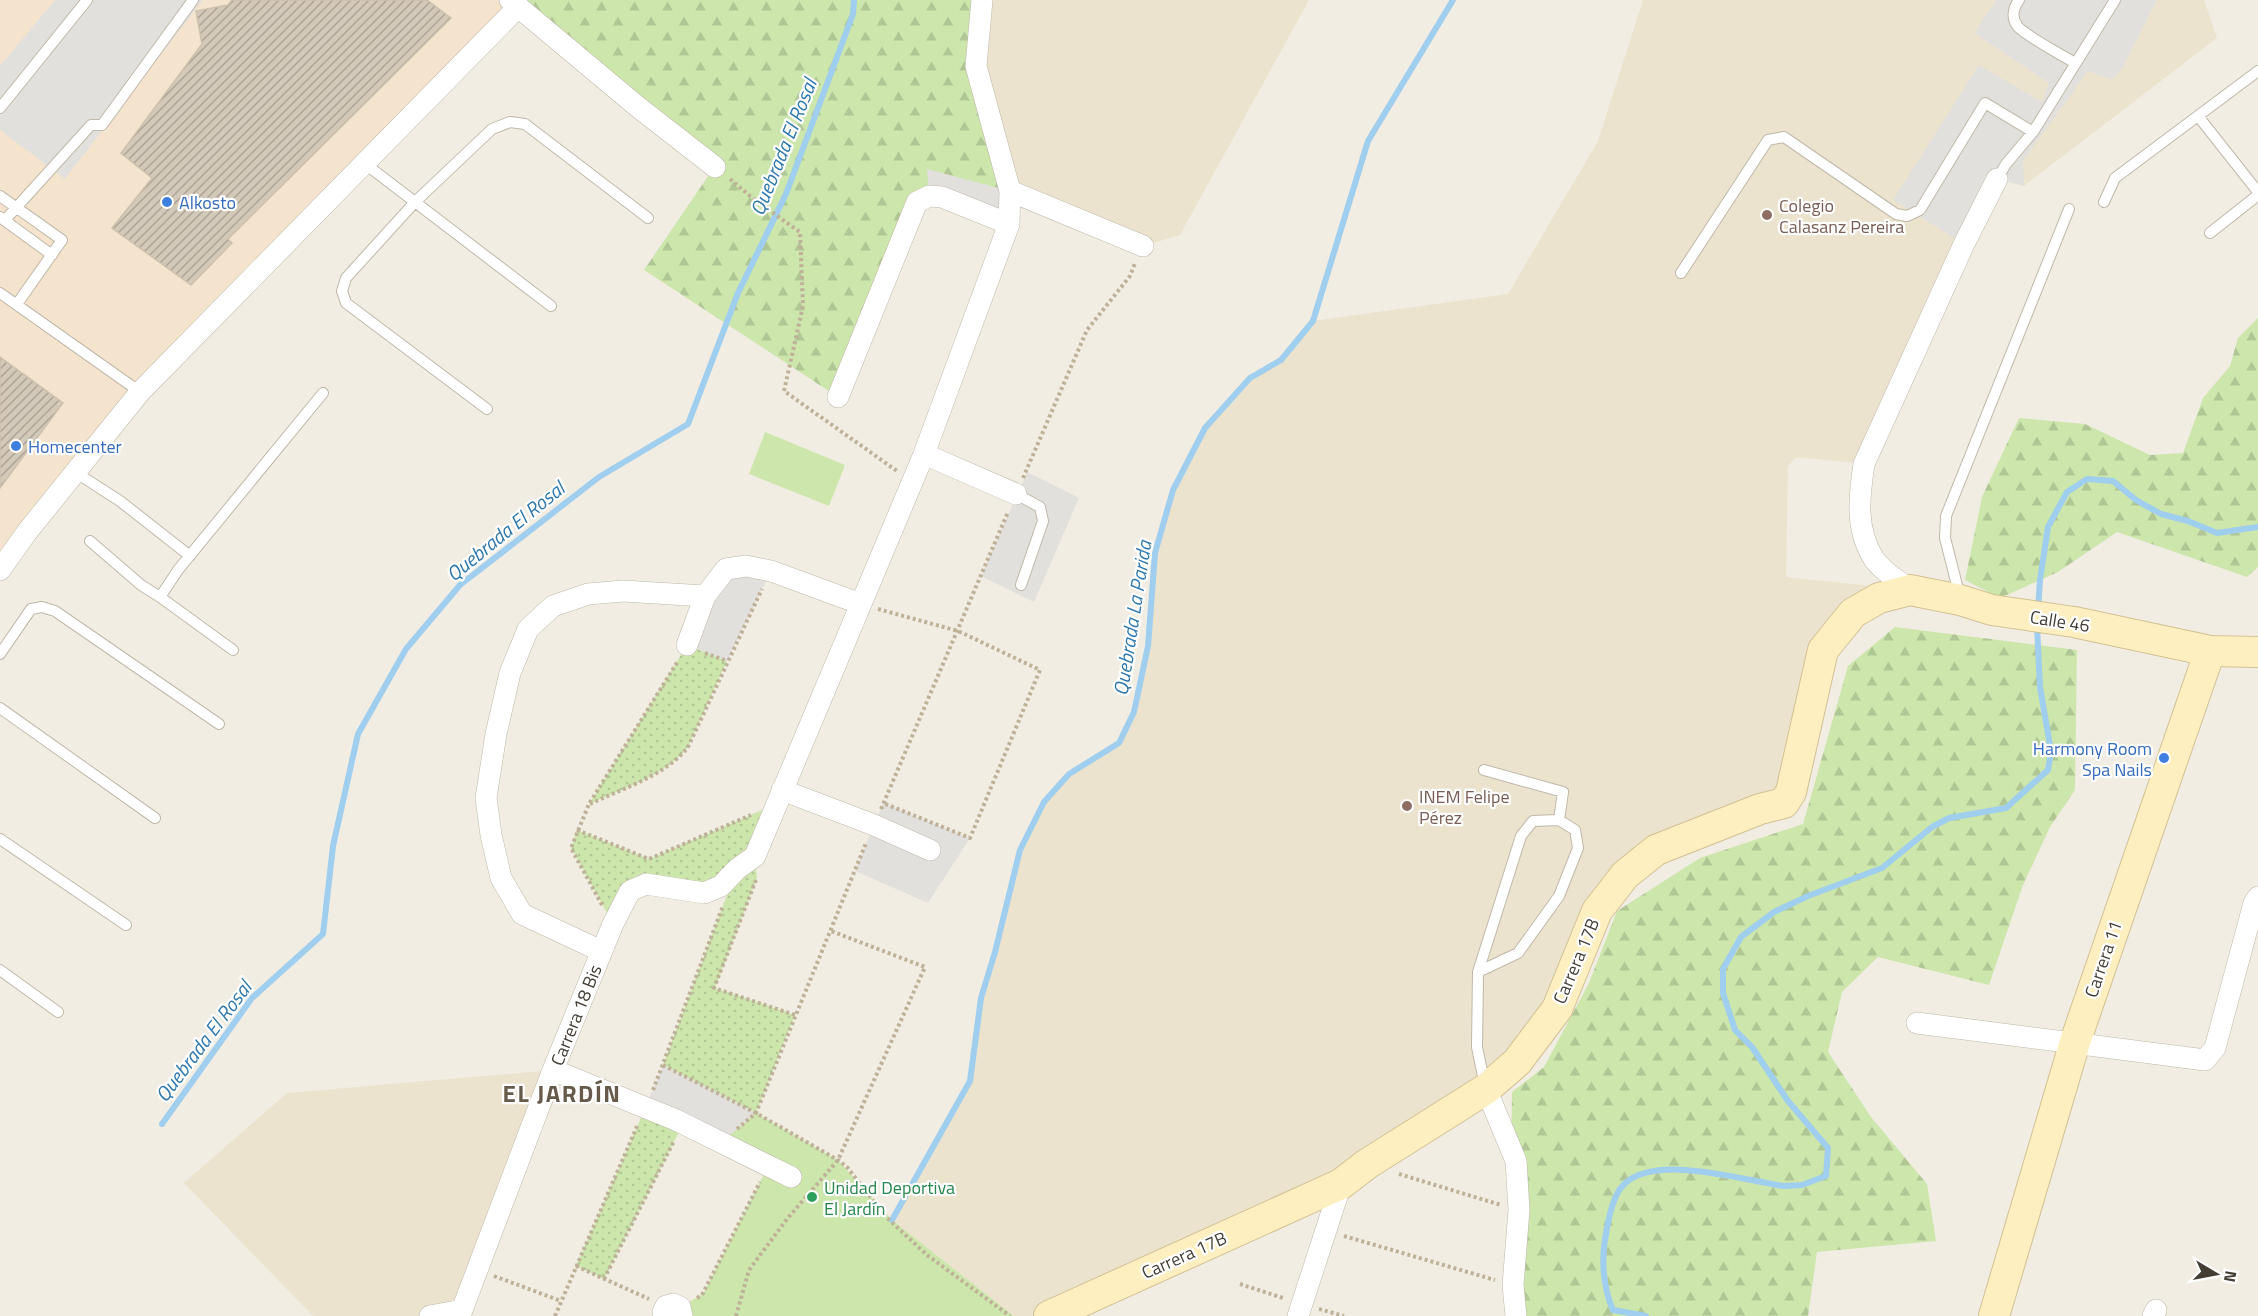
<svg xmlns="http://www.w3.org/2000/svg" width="2258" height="1316" font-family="'Titillium Web',sans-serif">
  <defs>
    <pattern id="forest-firs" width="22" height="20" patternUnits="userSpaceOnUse" patternTransform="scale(1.5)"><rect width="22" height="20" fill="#cce6ac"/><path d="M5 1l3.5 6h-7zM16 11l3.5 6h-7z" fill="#b0c695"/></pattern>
    <pattern id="park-dots" width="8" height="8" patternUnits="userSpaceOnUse" patternTransform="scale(1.5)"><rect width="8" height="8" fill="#cce6ac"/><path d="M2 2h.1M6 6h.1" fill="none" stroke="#b0c695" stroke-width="1.8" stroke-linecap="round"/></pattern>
    <pattern id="building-hatch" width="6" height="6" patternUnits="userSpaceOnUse" patternTransform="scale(1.5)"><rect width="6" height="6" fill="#d3c9b9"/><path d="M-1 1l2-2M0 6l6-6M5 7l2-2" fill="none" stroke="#ada497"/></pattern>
  </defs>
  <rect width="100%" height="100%" fill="#f2ede3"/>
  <path fill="#f4e4ce" d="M0,0H523L140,392L0,570Z"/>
  <path fill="#ebe3cd" d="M982,0H1309L1180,235L1143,246L1010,191L976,66Z
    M1643,0H2204L2217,38L2024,186L1996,179L1864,464L1796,457L1788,466L1786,577L1910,590L1831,638L1791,792L1625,875L1517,1062L1367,1164L1049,1316H1014L892,1220L970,1081L981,998L995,952L1020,850L1044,802L1069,774L1119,743L1134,712L1148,646L1155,553L1173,490L1205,428L1250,378L1281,360L1313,321L1508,294L1598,141Z
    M553,1070L462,1310L430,1316H313L184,1183L287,1093Z"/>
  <path fill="#cce6ac" d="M765,432L845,465L829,506L749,474Z
    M756,1113L838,1160L892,1220L1014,1316H682L680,1307L703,1294L764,1174L721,1142Z"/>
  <path fill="url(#forest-firs)" d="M524,0H981L977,56L1010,191L983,185L929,196L838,397L644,270L715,166Z
    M2258,318V567L2247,577L2117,532L2058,572L2000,598L1965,580L1982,497L2019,418L2085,424L2150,455L2183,453L2203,398L2230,366L2238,338Z
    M1895,627L2077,650L2075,790L2050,827L2023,885L1989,985L1878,957L1842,992L1828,1052L1871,1117L1927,1184L1936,1241L1817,1252L1808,1316H1509L1512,1092L1544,1067L1589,983L1617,911L1700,858L1803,824L1848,666Z"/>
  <path fill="url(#park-dots)" d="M687,645L727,661L688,747C667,775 620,790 589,804Z
    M776,804L755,856L757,878L715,988L795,1015L756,1113L663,1065L736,871L721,886L646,884L613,924L571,848L577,830L649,859Z
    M644,1111L680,1130L604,1279L576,1266Z"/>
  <path fill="#e2e0dc" d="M55,0H203L65,179L0,130V66Z
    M1996,0H2157L2123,67L2112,80L2088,71L2023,161L2024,186L1997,179L1964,244L1893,200L1979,65L2042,102L2049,83L1974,33Z
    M927,169L1010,191L1009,224L929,196Z
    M1027,472L1079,498L1034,602L981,576Z
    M726,569L771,571L727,661L687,645Z
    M883,803L970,838L928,903L855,871Z
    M663,1065L756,1113L721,1142L644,1111Z"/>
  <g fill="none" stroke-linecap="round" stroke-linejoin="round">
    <path stroke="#9fceef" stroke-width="6" d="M2038,610L2040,580L2048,527L2067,492L2087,479L2113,481L2136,500L2161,514L2188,521L2217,533L2258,527
      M162,1124L252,998L323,934L333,846L358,734L406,649L460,585L599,477L688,424L738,293L786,194L853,14L854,0
      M892,1220L970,1081L981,998L995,952L1020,850L1044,802L1069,774L1119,743L1134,712L1148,646L1155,553L1173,490L1205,428L1250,378L1281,360L1313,321L1368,141L1453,0
      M1646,1316L1613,1310C1602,1285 1601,1255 1607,1228C1609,1217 1613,1199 1620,1189C1648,1150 1745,1181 1784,1186L1802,1185L1826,1176L1828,1148L1788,1101L1752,1047L1735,1030L1723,993V969L1741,937L1774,912L1808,896L1882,868L1932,827L1949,818L2006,808L2048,770L2051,751L2040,687L2037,626"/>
  </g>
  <path fill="url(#building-hatch)" stroke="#cec1ac" stroke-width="1.5" d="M232,0H427L451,18L228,239L232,243L191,285L112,228L152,178L121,153L202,44L196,11L228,5Z
    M0,357L63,403L0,488Z"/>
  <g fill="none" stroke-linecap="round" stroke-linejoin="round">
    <defs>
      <path id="lane" d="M2019,0C2013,8 2011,18 2018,27C2028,37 2062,55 2075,63
        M0,108L87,0
        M2198,116L2258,192
        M364,163L551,306
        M1997,179L2006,164L2033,132L2115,0
        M0,196L62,240L17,304
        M2104,202L2115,178L2258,71
        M0,217L52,255
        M5,220L91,125H102L193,0
        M2210,233L2258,195
        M1681,273L1768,140L1784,137L1896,214L1907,216L1920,210L1985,103L2033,132
        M0,293L140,392
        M487,409L346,303L342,291L346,278L415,202L492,129L510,122L525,124L648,218
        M75,472L120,501L190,556
        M1016,494L1040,507L1043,521L1021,585
        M90,541L141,585L160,597L178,570L323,393
        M160,597L233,650
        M1960,597L1945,538L1946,516L2069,209
        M0,654L31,609L42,607L55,611L219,724
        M0,708L155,818
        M1484,770L1563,792L1559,820
        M0,839L126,925
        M0,970L58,1012
        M1478,972L1518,953L1559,896L1578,848L1575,830L1559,820L1533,821L1521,836L1478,972L1477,1047L1485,1086"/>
      <path id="street" d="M510,0L638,107L715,167
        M1010,191L1143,246
        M838,397L917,202L929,196L942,197L1009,224
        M924,454L1016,494
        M0,570L27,532L140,392L518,7
        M1910,590C1899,581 1882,571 1874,559C1855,529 1859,497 1864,464L1964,244L1997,179
        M687,645L705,596L726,569L746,566L771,571L861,604
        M782,790L874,825L930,850
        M601,951L522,914L501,878L491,835L486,798L496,734L510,673L528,629L553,606L588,594L623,591L705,596
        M1917,1023L2205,1060L2215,1048L2254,903L2258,897
        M553,1070L676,1120L791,1177
        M1486,1089L1516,1161L1519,1210L1513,1285L1516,1316
        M430,1316L462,1310L553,1070L613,924L630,891L646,884L704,893L721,886L737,869L755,856L924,454L1009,224L1010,191L976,66L982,0
        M664,1316L663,1312L666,1306L673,1304L680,1307L682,1316
        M1298,1316L1341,1184
        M2153,1316L2156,1310"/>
      <path id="secondary" d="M1049,1316L1341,1184L1367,1164L1486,1089L1517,1062L1557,1009L1597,911L1625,875L1656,850L1760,809L1784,803L1791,792L1823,650L1853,613L1879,598L1910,590L1960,600L1992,610L2074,622L2210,651L2258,652
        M1994,1316L2075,1042L2210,651"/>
    </defs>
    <use href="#lane" stroke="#c0b8a9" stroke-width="12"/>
    <use href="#street" stroke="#c0b8a9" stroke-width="22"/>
    <use href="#secondary" stroke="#d2c193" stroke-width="32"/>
    <path stroke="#beb198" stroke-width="4" stroke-dasharray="3 3" stroke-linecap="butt" d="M730,179L756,201L800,232L803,306L784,391L897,471
      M1023,478L1087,330L1130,276L1135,263
      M878,609L958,631L1040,670L970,838L883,803
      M705,653L727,661
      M590,804C621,789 667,775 688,747L762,589
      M881,809L1008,512
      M577,830L649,859L751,815
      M756,880L714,988L795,1015
      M602,905L571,848L589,804L678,661
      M663,1065L756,1113L838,1160L847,1167L885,1216L927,1255L1010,1316
      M653,1090L723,906
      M737,1129L756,1113L866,843
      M1399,1174L1501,1205
      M1344,1236L1495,1280
      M576,1266L649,1299
      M494,1276L561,1301
      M604,1279L674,1141
      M1240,1284L1283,1298
      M697,1298L702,1295L760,1182
      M1319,1309L1344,1316
      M555,1316L638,1124
      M736,1316L749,1270L787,1219L838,1160L925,967L831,931"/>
    <use href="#lane" stroke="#fff" stroke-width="10"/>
    <use href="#street" stroke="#fff" stroke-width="21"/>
    <use href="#secondary" stroke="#feefc1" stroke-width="30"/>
  </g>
  <g fill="#3f7fe0" stroke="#fff" stroke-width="2">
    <circle cx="167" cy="202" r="6"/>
    <circle cx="16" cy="446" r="6"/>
    <circle cx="2164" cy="758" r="6"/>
  </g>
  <g fill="#8d6e63" stroke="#fff" stroke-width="2">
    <circle cx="1767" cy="215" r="6"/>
    <circle cx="1407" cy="806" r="6"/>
  </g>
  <circle fill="#2e9e5b" stroke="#fff" stroke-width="2" cx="812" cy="1197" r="6"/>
  <g text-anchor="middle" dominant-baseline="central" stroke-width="4.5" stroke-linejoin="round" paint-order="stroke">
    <g font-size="18" fill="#366cbe" stroke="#fff" text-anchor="start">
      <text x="179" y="202">Alkosto</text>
      <text x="28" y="446">Homecenter</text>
      <text x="2152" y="748" text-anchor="end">Harmony Room<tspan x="2152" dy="21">Spa Nails</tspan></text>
    </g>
    <g font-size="18" fill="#785e54" stroke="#fff" text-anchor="start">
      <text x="1779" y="205">Colegio<tspan x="1779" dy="21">Calasanz Pereira</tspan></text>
      <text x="1419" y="796">INEM Felipe<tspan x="1419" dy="21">Pérez</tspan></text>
    </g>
    <g font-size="18" fill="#433d34" stroke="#fff">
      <text transform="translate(2060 621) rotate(9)">Calle 46</text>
      <text transform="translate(2103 959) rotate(-71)">Carrera 11</text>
      <text transform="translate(1576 961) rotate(-67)">Carrera 17B</text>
      <text transform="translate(576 1015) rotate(-68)">Carrera 18 Bis</text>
      <text transform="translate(1184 1255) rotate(-24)">Carrera 17B</text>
    </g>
    <g font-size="18" fill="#27864d" stroke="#fff" text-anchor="start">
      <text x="824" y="1187">Unidad Deportiva<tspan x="824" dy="21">El Jardín</tspan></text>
    </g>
    <g font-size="20" font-style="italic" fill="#2e78ae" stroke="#fff">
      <text transform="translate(783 147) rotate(-68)">Quebrada El Rosal</text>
      <text transform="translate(505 531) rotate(-39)">Quebrada El Rosal</text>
      <text transform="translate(1132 618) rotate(-81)">Quebrada La Parida</text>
      <text transform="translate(203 1041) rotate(-53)">Quebrada El Rosal</text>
    </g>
    <g font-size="24" font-weight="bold" letter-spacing="1.5" fill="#665b4b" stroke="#fff">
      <text x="562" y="1093">EL JARDÍN</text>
    </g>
  </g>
  <g transform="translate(2216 1274) rotate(100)" stroke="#ffffff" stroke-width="4.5" paint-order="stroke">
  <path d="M0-4.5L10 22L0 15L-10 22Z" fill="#433d34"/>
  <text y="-9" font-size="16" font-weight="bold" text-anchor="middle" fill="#433d34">N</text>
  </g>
</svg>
